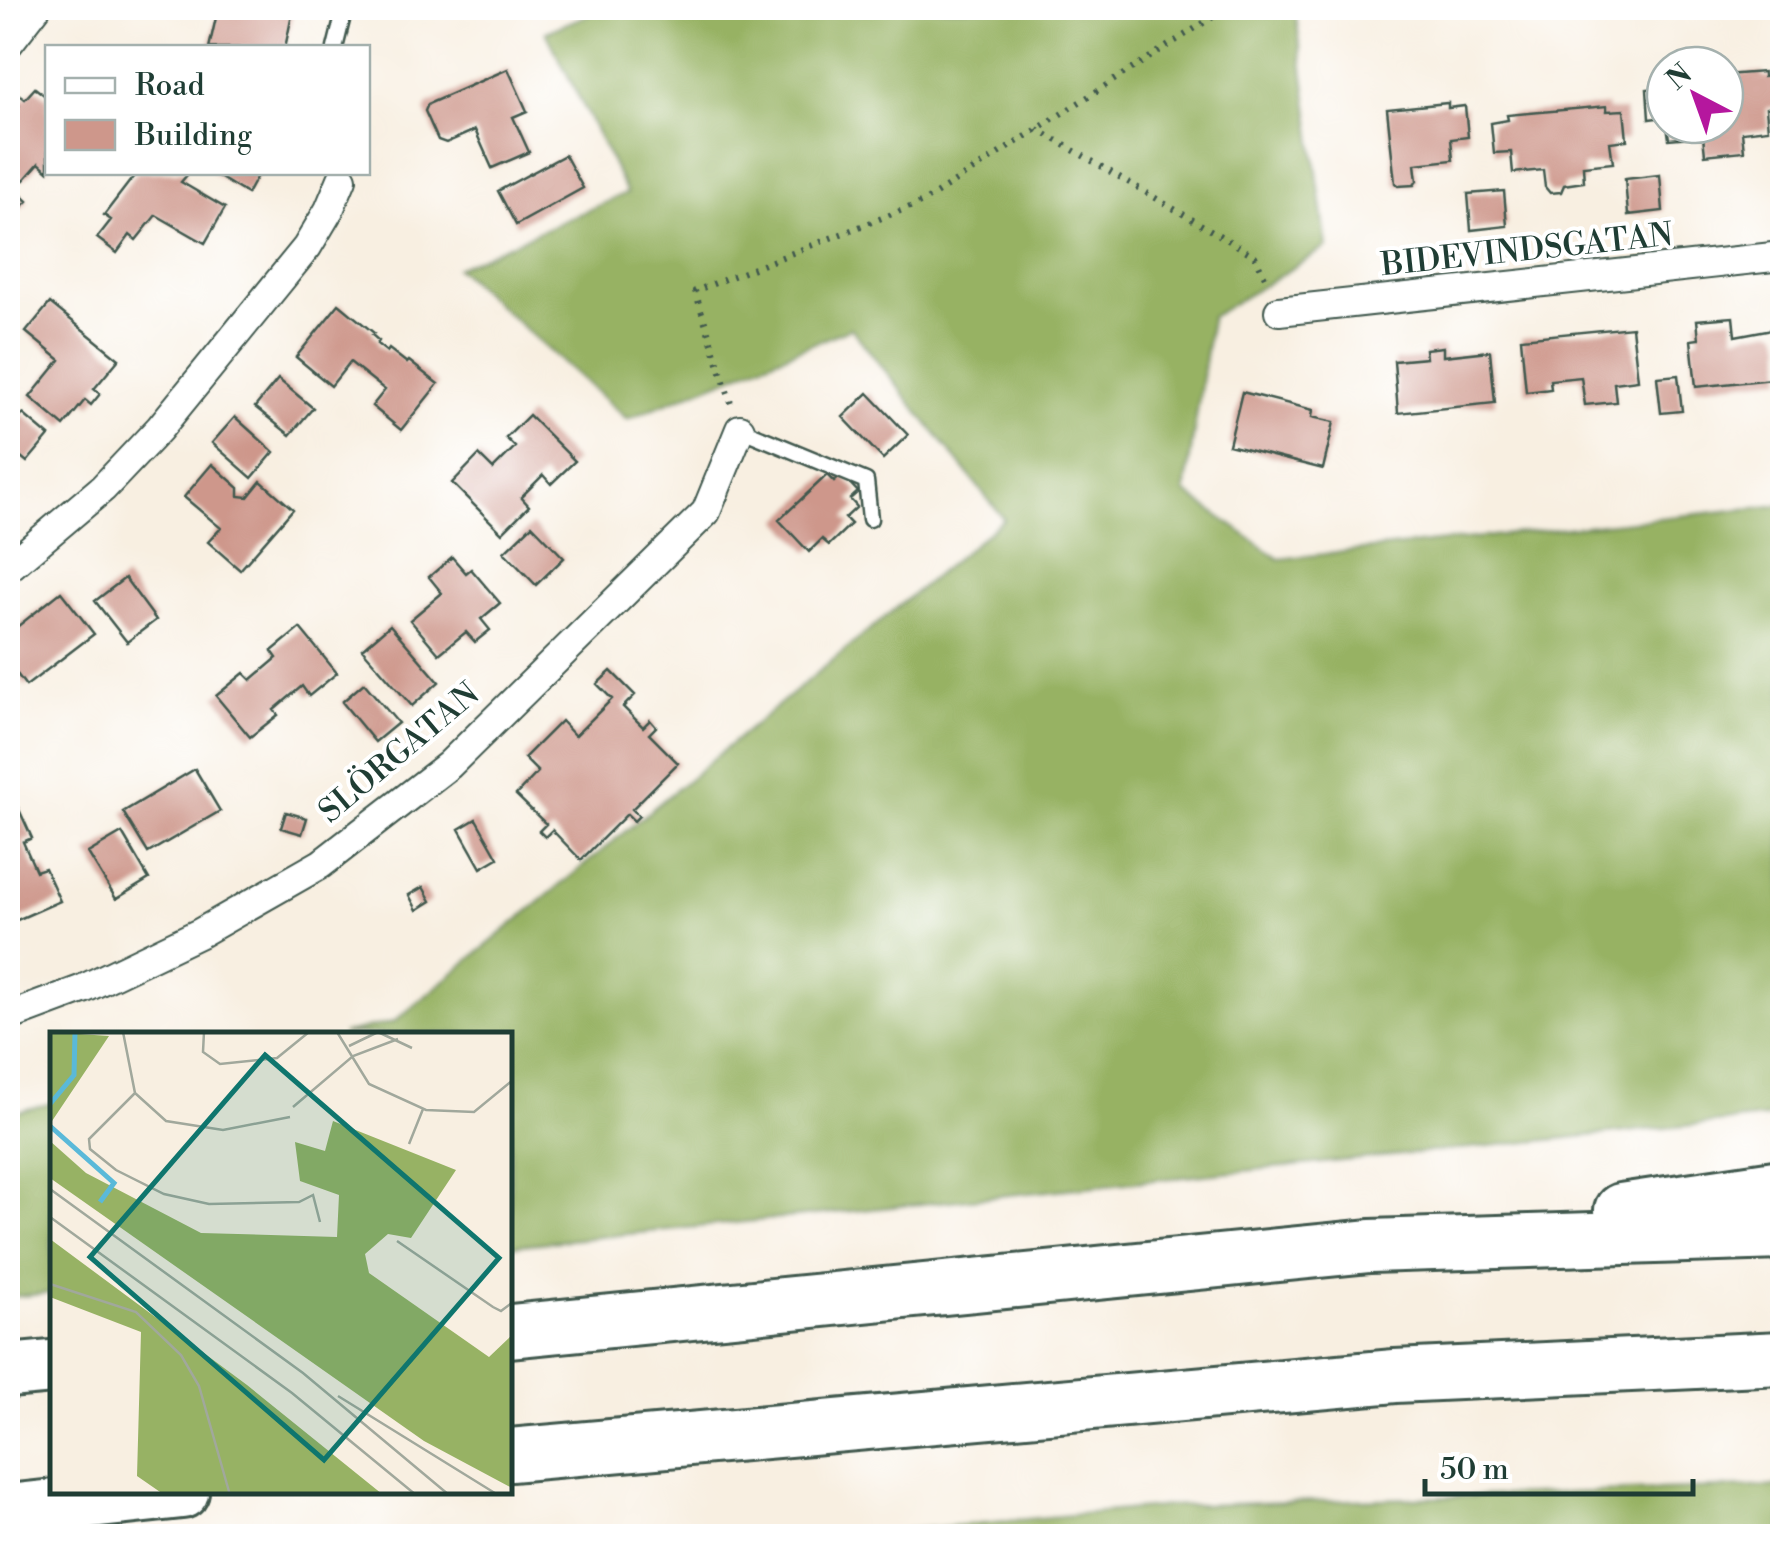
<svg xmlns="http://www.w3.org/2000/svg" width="1790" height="1544" font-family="'Libre Bodoni',serif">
  <rect width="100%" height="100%" fill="#fff"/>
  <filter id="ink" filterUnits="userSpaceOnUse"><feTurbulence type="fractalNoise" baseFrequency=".01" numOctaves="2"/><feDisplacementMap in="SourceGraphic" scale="20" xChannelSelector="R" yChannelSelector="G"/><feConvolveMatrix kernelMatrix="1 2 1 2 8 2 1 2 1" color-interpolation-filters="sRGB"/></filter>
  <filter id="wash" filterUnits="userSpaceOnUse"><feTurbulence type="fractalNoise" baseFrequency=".0048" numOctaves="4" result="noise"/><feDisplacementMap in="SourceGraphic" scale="40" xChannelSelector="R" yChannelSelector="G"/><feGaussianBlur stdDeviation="2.25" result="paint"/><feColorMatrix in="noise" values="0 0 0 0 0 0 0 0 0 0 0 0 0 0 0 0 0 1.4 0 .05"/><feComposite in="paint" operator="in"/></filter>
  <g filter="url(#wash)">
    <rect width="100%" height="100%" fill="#f8efe1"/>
    <path fill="#97b264" stroke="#5b784c" stroke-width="2.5" d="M604,8H1295L1327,247L1211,317L1185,492L1279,559L1782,505V1116L510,1246V1034H342L394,1022L1004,519L851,328L627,419L456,268L627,193L546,32Z
      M52,1103V1293L8,1297V1114Z
      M1782,1486V1536H843L1170,1506Z"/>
    <g id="blocks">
      <path fill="#ce978b" d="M236,8L293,10L285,48H209L218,9L234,12Z
        M508,69L527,111L513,117L529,152L492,168L475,130L446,143L438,140L425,111L428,104Z
        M1763,72V77L1780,76L1782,106L1766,108L1768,129L1742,132L1744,151L1705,155L1703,136L1669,139L1667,125H1725V75Z
        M1665,87V117L1649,119L1647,89Z
        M35,88L48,98V171L39,163L24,180L8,166V118L19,106L14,102L20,95L25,99Z
        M1448,103V108L1465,106L1468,137L1451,139L1453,160L1415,164L1417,181L1414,185L1398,186L1395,183L1387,109Z
        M1607,106V111L1624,110L1627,140L1610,142L1613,163L1583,166L1584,182L1564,185L1561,192L1550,193L1545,187L1543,170L1513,173L1511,152L1494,153L1491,123L1508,120L1507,115Z
        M565,155L583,188L516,225L498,191Z
        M137,172H184L187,175L181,182L225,208L205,243L156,215L136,240L130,235L117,253L97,238L111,220L104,215Z
        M211,172H259L247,194Z
        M1660,175L1663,211L1628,215L1625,179Z
        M15,189L28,201L8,221V197Z
        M1504,191L1507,226L1471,230L1468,194Z
        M50,303L119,359L94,389L100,394L91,405L85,400L64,426L30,397L60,360L26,332Z
        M339,304L374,333L372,335L379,341L377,344L387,352L389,349L407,363L409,361L438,384L401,430L372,406L385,390L350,362L331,386L296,357Z
        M1733,317L1735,336L1772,329L1778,332L1782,343V378L1696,387L1691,340L1699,339L1697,320Z
        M1632,327L1638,380L1614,383L1616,402L1585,405L1581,377L1550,380L1551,389L1526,392L1521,338Z
        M1443,347V356L1490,351L1495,403L1398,413L1394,361L1426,358L1425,349Z
        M1678,375L1682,411L1661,413L1657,377Z
        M278,379L313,408L290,435L255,407Z
        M1242,392L1313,410L1312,417L1334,422L1323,469L1229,445Z
        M868,393L908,435L883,459L843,417Z
        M23,414L49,436L27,462L8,446V432Z
        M529,415L575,461L551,484L543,475L521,497L529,506L502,533L452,483L479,455L493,469L515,447L506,438Z
        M235,417L274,452L252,478L212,443Z
        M212,464L239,488V496L248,497L261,481L293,509L240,570L208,542L221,528L184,497Z
        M827,475L834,482L842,475L858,492L850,499L857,507L845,518L851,524L829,545L822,539L809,552L779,520Z
        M532,525L564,558L536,585L504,552Z
        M452,557L466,573L471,569L500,603L481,619L490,630L475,642L466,632L439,654L410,620L442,593L429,577Z
        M125,578L156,620L127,642L95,601Z
        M61,592L94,634L26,686L8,662V634Z
        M390,625L439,682L412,706L362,649Z
        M300,628L337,673L309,696L302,686L274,710L278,715L250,737L216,696L244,673L251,680L277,658L272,651Z
        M611,671L635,695L623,707L643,727L650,720L656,727L649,734L678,763L632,809L639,816L634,821L627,814L581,860L552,830L545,837L539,831L546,824L516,795L538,772L524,758L561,721L575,736L612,699L597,684Z
        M364,683L398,723L375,742L342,702Z
        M195,769L220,811L148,853L123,812Z
        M17,805L32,838L23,842L36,871L45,868L60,901L8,924V809Z
        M286,812L307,818L302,834L281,828Z
        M476,819L498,858L481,868L459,829Z
        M122,833L149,879L116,899L88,853Z
        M423,887L431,901L417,910L409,895Z"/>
    </g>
  </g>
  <g filter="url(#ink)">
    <use href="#blocks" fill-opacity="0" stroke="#40584e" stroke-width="2.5"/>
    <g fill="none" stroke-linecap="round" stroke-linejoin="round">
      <defs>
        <path id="lane" d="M335,48L345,8
          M740,429L866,481L870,519"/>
        <path id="street" d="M8,44L36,8
          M1279,311L1782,256
          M8,568L103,488L159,429L307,247L329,210L342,179
          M8,1017L83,989L200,933L321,864L449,765L706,512L740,429"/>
        <path id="highway" d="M1621,1210L1782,1186
          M510,1331L1370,1246L1782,1233
          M8,1371L52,1367
          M510,1455L1395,1376L1782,1358
          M8,1511L182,1492"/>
      </defs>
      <use href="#lane" stroke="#40584e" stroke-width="19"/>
      <use href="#street" stroke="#40584e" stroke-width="32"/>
      <use href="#highway" stroke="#40584e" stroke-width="58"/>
      <path stroke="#40584e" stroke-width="6" stroke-dasharray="2.5 8" stroke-linecap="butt" d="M1037,129L1255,256L1268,284
        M731,403L695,291L923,202L1227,8"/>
      <use href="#lane" stroke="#fff" stroke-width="14"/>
      <use href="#street" stroke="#fff" stroke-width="28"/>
      <use href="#highway" stroke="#fff" stroke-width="52"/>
    </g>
  </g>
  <g text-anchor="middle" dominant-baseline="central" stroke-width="8" stroke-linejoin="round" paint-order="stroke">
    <g font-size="32" fill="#1f3d34" stroke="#fff">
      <text transform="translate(1527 250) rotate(-6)">BIDEVINDSGATAN</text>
      <text transform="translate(399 753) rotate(-40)">SLÖRGATAN</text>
    </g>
  </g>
  <g transform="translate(50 1032)">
    <rect width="462" height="462" fill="#f8efe1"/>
    <path d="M0,0L59,4L0,92ZM283,89L406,138L361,206L338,202L315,222L319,241L439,325L462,303V456L374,409L0,146V109L36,141L151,201L287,205L289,163L250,149L245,110L275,119ZM0,207L197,353L332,462H113L87,444L91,300L0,265Z" fill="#97b264"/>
    <path fill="none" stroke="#5ab9d9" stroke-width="5" d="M0,72L24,43L25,0M0,94L64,151L50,170"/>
    <path fill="none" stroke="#a1a89c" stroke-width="2.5" d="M73,0L85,61L116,89L173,98L240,85M154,0L153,20L170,32L227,26L259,0M287,0L319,52L376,78L424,80L463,48M299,14L328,0L362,16M85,61L39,107L40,117L66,138L114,162L159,172L249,170L263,163L270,190M243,75L303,24L348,7M359,112L373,77M0,157L253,341L399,463M0,185L242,361L366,463M347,209L443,275L451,279L463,270M0,252L86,280L131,323L149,354L180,463M288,364L448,463"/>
    <path fill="#0f766e" fill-opacity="0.15" stroke="#0f766e" stroke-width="5" d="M215,23L449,226L274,428L40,225Z"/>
    <rect width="462" height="462" fill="none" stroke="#1f3d34" stroke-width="5"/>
  </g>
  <rect width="1790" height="1544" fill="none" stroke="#fff" stroke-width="40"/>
  <rect x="45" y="45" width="325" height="130" fill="#ffffff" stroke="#a5b1ae" stroke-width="2.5"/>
  <rect x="65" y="78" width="50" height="15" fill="#ffffff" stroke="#a5b1ae" stroke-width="2.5"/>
  <text x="135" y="95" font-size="30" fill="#1f3d34">Road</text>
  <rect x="65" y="120" width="50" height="30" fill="#ce978b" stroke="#a5b1ae" stroke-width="2.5"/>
  <text x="135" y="145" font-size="30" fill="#1f3d34">Building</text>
  <g transform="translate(1695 95) rotate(319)"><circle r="48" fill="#ffffff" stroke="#a5b1ae" stroke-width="2.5"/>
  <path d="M0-8L18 38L0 25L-18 38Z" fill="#b5179e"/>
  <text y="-15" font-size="28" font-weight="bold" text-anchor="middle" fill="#1f3d34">N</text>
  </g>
  <path d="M1425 1479v15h268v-15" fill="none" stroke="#1f3d34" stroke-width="5"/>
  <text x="1440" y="1479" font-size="30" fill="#1f3d34" stroke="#ffffff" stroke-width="8" paint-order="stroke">50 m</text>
</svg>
